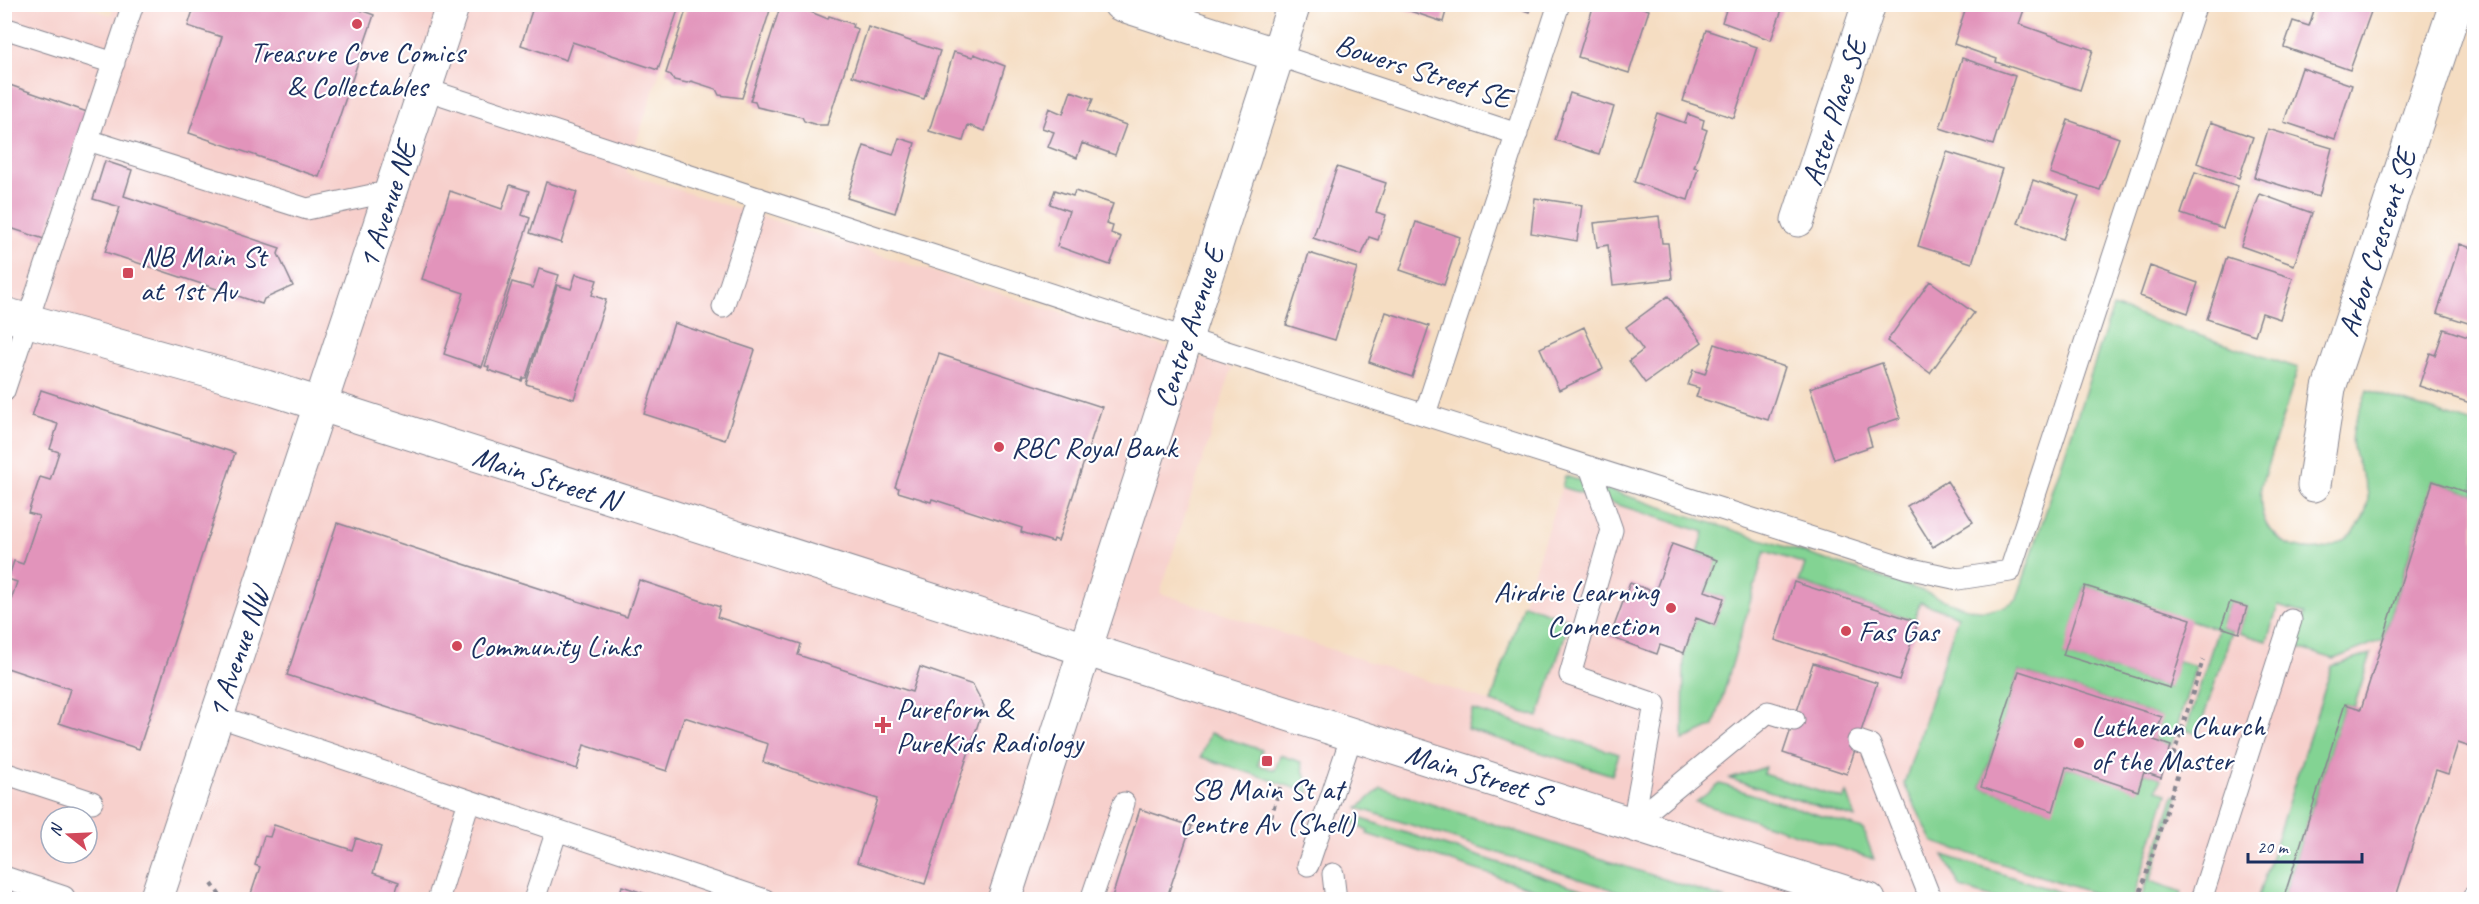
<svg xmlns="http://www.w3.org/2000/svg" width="2479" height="904" font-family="Caveat,sans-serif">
  <rect width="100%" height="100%" fill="#fff"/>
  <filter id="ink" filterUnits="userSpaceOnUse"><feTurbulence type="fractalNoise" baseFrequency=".0167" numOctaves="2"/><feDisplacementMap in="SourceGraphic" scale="12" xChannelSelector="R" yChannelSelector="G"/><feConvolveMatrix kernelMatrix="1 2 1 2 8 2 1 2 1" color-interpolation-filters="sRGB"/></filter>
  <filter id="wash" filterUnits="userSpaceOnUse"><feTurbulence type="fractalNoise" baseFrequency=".008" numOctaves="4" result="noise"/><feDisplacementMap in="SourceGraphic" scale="24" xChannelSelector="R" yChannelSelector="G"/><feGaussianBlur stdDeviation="1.35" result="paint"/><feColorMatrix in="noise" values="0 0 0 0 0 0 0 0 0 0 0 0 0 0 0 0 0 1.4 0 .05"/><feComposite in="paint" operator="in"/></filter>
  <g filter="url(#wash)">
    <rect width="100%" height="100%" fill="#f5ddc2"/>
    <path fill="#f7d0cc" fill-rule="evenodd" d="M115,4L682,5L626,173L1232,368L1160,593L1491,702L1565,476L1920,590L1961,606L1985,612L2003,609L2017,599L2113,307L2298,368L2261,486L2260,504L2271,530L2294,547L2318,550L2334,546L2358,528L2365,513L2369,494L2366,478L2353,448V433L2367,390L2474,424V899L5,900V5H80L111,15ZM51,817H87V853H51Z"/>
    <path fill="#83d393" stroke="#4f8178" stroke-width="1.5" d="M2113,307L2298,368L2261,486C2260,501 2260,517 2270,530C2297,563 2351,552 2365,513C2375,487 2357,472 2353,447C2349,429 2362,407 2367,390L2474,424V495L2433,481L2382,640L2334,659L2295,647L2305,614L2278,606L2267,641L2239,633L2247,607L2230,602L2221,627L2232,631L2198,734L2186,730L2218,629L2085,586L2064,655L2169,688L2178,661L2196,666L2171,746L2154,740L2161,717L2019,671L1981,787L2052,810L2066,767L2138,790L2144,772L2161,778L2157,790L2167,793L2133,899H2112L1933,842L1904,784L1958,616L1920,602L1914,621L1799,582L1805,564L1765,551L1714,726L1683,740L1684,653L1696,618L1714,625L1724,598L1705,591L1717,560L1698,553L1704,532L1562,487L1565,476L1920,590C1953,603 1985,623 2017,599Z
      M1523,604L1570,620L1538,717L1491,702Z
      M2371,654L2354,707L2345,704L2283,899L2257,900L2332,666Z
      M1473,710L1619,754L1612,775L1467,729Z
      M1210,733L1262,750L1258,765L1275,770L1280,755L1301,762L1310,793L1201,757Z
      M1765,767L1763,774L1844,799L1847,793L1856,818L1730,779Z
      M1720,784L1863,829L1874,859L1696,802Z
      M1381,788L1726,899H1642L1358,808Z
      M2174,795L2178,796L2150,881L2182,892L2180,899H2141Z
      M1356,817L1612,899H1565L1367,834L1368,830L1354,825Z
      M1943,855L2081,899H1997L1961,888Z"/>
    <g id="blocks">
      <path fill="#e294bb" d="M195,4H344L374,15L319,177L189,133L222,37L188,26Z
        M534,4H680L658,70L572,42L566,60L521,45Z
        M688,4H772L742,98L719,95L716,89L691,81L687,83L674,80L671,75L666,73Z
        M781,4H791L828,19L829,16L853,24L852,27L858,29L827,125H817L804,121L802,117L757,107L755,102L750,101Z
        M1389,4H1448L1443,22Z
        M1507,4H1532L1529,12Z
        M1594,4H1631L1649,10L1629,73L1578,57Z
        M1728,4H1784L1771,40L1722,22Z
        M1967,4H2026L2019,24L2093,50L2080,90L1996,62L1997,59L1954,44Z
        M2316,4H2358L2372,9L2350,70L2284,47L2293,21L2309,26Z
        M868,27L940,51L924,99L852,76Z
        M1706,30L1757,47L1734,118L1683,101Z
        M954,52L973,57L974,54L1005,66L985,131L968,125L963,141L929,131Z
        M1962,58L2015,76L1993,145L1940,128Z
        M2302,68L2352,85L2335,139L2284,122Z
        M4,83L87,112L44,239L4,226Z
        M1071,91L1093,99L1088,111L1126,125L1115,155L1082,143L1077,158L1048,147L1054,132L1042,128L1049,108L1063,114Z
        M1570,93L1614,107L1599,154L1555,140Z
        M1657,113L1685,123L1688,114L1704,120L1702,128L1707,130L1694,167L1698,168L1688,200L1634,182Z
        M2068,120L2119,138L2100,190L2050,173Z
        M2211,122L2253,137L2239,178L2197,163Z
        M2268,129L2332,148L2319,197L2254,177Z
        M899,138L915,143L895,213L847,198L864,146L893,155Z
        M1947,152L2002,169L1972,263L1918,246Z
        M105,161L132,170L124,196L280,248L278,254L293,286L264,299L262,304L105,252L120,207L93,199Z
        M1337,167L1386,183L1376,212L1386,215L1378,240L1369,237L1362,255L1313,238Z
        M2195,172L2238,186L2223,228L2181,214Z
        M2033,180L2079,196L2063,239L2018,223Z
        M546,182L577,192L561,243L530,233Z
        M510,185L529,191L522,215L530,218L482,367L444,354L464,293L422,279L450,191L502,209Z
        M1055,190L1073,196L1075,191L1113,204L1106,224L1113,226L1111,233L1121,237L1110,265L1057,246L1069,211L1050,204Z
        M2260,194L2312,213L2294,265L2241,246Z
        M1535,198L1582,205L1577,241L1531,233Z
        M1659,216L1662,243H1668L1672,279L1613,285L1608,245L1597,247L1594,223Z
        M1416,222L1460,237L1444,285L1400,270Z
        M2460,244L2474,249V325L2437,313Z
        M1309,253L1357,268L1335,340L1286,325Z
        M2227,257L2293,278L2280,319L2262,313L2255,335L2207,319Z
        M2150,266L2198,283L2188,313L2140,296Z
        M539,269L559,275L526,378H523L522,381L488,370L489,367L485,366L512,282L533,288Z
        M576,274L597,280L592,295L606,300L574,399L526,384L557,285L571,289Z
        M1930,281L1974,313L1930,373L1887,341Z
        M1668,296L1702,342L1645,383L1629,361L1643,350L1626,327Z
        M1386,312L1429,326L1412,377L1369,362Z
        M674,323L755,350L725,440L644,414Z
        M1584,327L1603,369L1559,390L1540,348Z
        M2444,329L2474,339L2473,404L2419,386L2430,353L2435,355Z
        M1715,344L1785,367L1768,420L1696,397L1699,388L1688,385L1693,370L1705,374Z
        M939,354L1102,407L1058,541L1054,539L1053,542L1021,532L1022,528L932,499L931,502L898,492L899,488L895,487Z
        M1882,363L1900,418L1867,429L1872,446L1834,459L1810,388Z
        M41,390L235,453L139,749L59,723L70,689L4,667V621L17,582L8,579L14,561L23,564L39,516L28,513L40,477L50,480L59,452L50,449L58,424L32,416Z
        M1947,481L1973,522L1933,547L1907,506Z
        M2433,481L2474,495V732L2470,747L2458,743L2448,774L2436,770L2395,900L2381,897L2380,900H2283L2345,704L2361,709Z
        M337,523L627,617L639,580L720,607L717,617L801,644L798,655L912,692L920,667L973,685L984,706L925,884L857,862L878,799L763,762L768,744L684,717L667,771L584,745L577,769L287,675Z
        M1672,544L1717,560L1705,591L1724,598L1714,625L1696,618L1684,653L1660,645L1657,654L1610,637L1630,583L1655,592Z
        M1794,582L1918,622L1899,680L1775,640Z
        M2085,586L2191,619L2170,688L2063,655Z
        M2230,602L2247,607L2239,633L2221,627Z
        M1813,663L1877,683L1847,774L1783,753Z
        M2019,671L2162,717L2154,740L2171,746L2161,778L2144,772L2138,791L2066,767L2053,811L1981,787Z
        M1140,809L1191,826L1166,900H1111Z
        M274,825L352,850L356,838L381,847L373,873L399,882L393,900H249L260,867L255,865L264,836L270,837Z
        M622,886L661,899V900H618Z"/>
    </g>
  </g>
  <g filter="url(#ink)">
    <use href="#blocks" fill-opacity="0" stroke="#888690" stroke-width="1.5"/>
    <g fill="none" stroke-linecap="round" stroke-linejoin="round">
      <defs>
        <path id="lane" d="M4,28L114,63
          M1277,55L1517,134
          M425,89L1230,353L1907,568L1958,579L2010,571L2196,4
          M88,140L307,209L391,191
          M723,307L759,198
          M4,391L133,4
          M1425,414L1559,4
          M1590,467L1612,530L1570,675L1655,704L1633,823L1768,712L1794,720
          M217,716L765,900
          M1858,741L1870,745L1931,900
          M4,773L92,802
          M1308,865L1352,735
          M1333,874L1336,900
          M4,877L64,897
          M438,900L469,801
          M534,900L557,830
          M1091,900L1124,803
          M2201,900L2291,620
          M2473,900L2474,896"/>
        <path id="street" d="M1120,4L1277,55
          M1798,220L1869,4
          M2314,485L2329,388L2456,4
          M1004,900L1294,4"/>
        <path id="secondary" d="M4,314L266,387L1869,900
          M156,900L453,4"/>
      </defs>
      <use href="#lane" stroke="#888690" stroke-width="23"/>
      <use href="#street" stroke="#888690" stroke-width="35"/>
      <use href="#secondary" stroke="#888690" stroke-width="35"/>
      <path stroke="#888690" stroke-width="4" stroke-dasharray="4.5 4.5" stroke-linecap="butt" d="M2171,764L2203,660
        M1271,817L1280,787
        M212,884L223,900
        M1245,900L1246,894
        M2138,900L2180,767L2166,762"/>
      <use href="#lane" stroke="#fff" stroke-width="21"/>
      <use href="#street" stroke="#fff" stroke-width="33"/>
      <use href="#secondary" stroke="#fff" stroke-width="33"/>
    </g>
  </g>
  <g fill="#d1495b" stroke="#fff" stroke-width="2">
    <circle cx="357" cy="24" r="6"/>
    <rect x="122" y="267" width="12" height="12" rx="3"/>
    <circle cx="999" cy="447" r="6"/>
    <circle cx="1671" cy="608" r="6"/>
    <circle cx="1846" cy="631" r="6"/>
    <circle cx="457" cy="646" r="6"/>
    <path d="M880 716h6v6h6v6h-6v6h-6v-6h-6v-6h6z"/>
    <circle cx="2079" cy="743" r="6"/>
    <rect x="1261" y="755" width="12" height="12" rx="3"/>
  </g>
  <g text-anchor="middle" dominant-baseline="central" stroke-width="4.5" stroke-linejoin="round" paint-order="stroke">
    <g font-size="30" fill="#1b2f5e" stroke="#fff" text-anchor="start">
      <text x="357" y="52" text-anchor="middle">Treasure Cove Comics<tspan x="357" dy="34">&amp; Collectables</tspan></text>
      <text x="140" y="256">NB Main St<tspan x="140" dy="34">at 1st Av</tspan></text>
      <text x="1011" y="447">RBC Royal Bank</text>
      <text x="1659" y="591" text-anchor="end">Airdrie Learning<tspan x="1659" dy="34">Connection</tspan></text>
      <text x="1858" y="631">Fas Gas</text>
      <text x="469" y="646">Community Links</text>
      <text x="896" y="708">Pureform &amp;<tspan x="896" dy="34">PureKids Radiology</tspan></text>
      <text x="2091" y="726">Lutheran Church<tspan x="2091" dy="34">of the Master</tspan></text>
      <text x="1267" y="789" text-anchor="middle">SB Main St at<tspan x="1267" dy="34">Centre Av (Shell)</tspan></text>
    </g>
    <g font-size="30" fill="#1b2f5e" stroke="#fff">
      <text transform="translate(1423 71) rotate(18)">Bowers Street SE</text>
      <text transform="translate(1834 112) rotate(-72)">Aster Place SE</text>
      <text transform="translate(387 205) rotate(-72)">1 Avenue NE</text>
      <text transform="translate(2377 243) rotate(-72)">Arbor Crescent SE</text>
      <text transform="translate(1189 327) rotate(-72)">Centre Avenue E</text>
      <text transform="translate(546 478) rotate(18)">Main Street N</text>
      <text transform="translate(238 652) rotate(-71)">1 Avenue NW</text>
      <text transform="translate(1477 774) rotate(17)">Main Street S</text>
    </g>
  </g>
  <rect width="2479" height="904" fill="none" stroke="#fff" stroke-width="24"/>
  <g transform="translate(69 835) rotate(288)"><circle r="28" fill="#ffffff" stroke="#a4acbf" stroke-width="1.5"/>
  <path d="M0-4.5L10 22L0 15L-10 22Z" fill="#d1495b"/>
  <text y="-9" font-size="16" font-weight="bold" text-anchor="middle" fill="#1b2f5e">N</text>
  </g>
  <path d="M2248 853v9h114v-9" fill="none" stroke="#1b2f5e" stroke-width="3"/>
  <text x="2257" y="853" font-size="18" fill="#1b2f5e" stroke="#ffffff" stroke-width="4.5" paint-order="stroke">20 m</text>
</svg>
